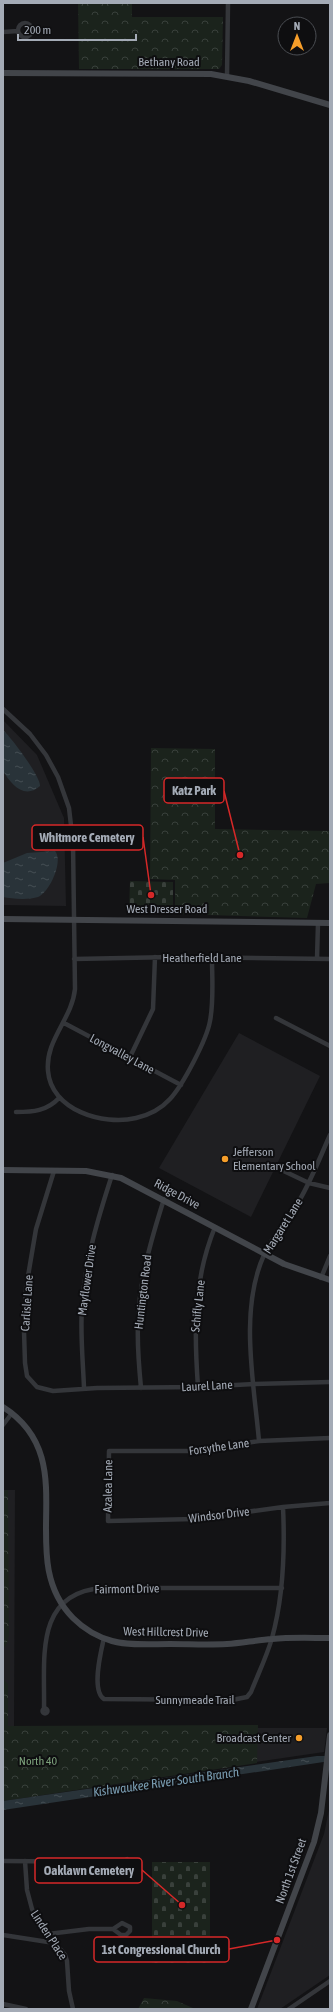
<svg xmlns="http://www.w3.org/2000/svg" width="333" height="2012" font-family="'Asap Condensed',sans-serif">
  <defs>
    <pattern id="cemetery-stones" width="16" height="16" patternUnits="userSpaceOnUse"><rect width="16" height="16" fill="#1b231c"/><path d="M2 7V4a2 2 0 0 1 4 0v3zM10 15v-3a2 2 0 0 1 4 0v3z" fill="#39403b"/></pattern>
    <pattern id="park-crowns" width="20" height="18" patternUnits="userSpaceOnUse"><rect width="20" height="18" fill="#1b231c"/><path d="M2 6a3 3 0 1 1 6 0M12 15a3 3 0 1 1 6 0" fill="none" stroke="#39403b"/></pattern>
    <pattern id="water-ripples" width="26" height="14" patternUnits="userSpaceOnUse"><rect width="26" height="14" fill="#293339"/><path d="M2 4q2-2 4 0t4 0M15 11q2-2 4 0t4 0" fill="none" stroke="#454e53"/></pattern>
  </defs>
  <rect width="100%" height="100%" fill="#131315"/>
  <path fill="#1f1f22" d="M3,720L37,755L64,818L66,906L3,905Z
    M239,1033L320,1076L251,1217L159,1168Z
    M3,1490H15L14,1728H327L324,1752L3,1799Z
    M330,1805V1975L280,2009H257L324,1834Z"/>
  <path fill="url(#cemetery-stones)" d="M130,881L173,882V908L168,910L129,909Z
    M152,1862H210V1963H152Z"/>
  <path fill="url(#park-crowns)" d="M78,3H132V17H223L222,65L219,69H79Z
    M151,748L215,749V829L330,831V883L316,884L307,918L175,914V880L150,879Z
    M8,1490L9,1636L6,1646L3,1648V1491Z
    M3,1679L8,1684V1726L258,1725L257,1763L3,1801Z
    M144,1998L177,2001L193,2008L209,2009H138Z"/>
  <path fill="url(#water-ripples)" d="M3,730C11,737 41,777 40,786C24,800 11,784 3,771Z
    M55,851C64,861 49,893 38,897C29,900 12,899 3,897V863L27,853Z
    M317,1756H330V1761L3,1810V1801Z"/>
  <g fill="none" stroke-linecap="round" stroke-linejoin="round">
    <path stroke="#34363a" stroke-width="4.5" d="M18 30a7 7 0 1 1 14 0a7 7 0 1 1-14 0Z
      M3,32L18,31
      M227,76L228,3
      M3,709L30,734L46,755L58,777L69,808L73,843L75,989C72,1019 45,1040 48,1071C51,1110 103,1126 136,1118C149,1115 161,1109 170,1099C183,1085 207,1039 210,1021C214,1001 212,978 212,958
      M74,959L173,957L330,959
      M317,959L318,923
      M276,1018L330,1046
      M64,1023L181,1085
      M130,1057L153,1009L155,957
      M16,1112C33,1112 47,1111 59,1098
      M271,1165L309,1183L330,1188
      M54,1171L36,1229L26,1288L24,1331L25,1363L27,1376L37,1387L53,1391L97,1388L198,1387L254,1384L330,1382
      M321,1278L330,1256
      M198,1387C194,1331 193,1281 215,1227
      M84,1388C83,1361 80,1333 82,1306C85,1261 98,1218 112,1175
      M141,1388C139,1367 137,1345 138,1324C139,1281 151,1240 164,1199
      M3,1425L12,1413
      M330,1438L259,1441L192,1451H109L108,1521L194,1519L283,1507L330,1503
      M259,1441C254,1383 239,1310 264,1255C272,1236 288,1219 299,1201C311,1181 320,1157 330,1135
      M104,1638C101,1651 91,1691 104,1699L232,1700L247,1697L251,1692C258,1674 267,1656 272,1638C284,1595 285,1550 283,1507
      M44,1708C45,1659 34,1593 102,1588H282
      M42.5 1711a2.5 2.5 0 1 1 5 0a2.5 2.5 0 1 1-5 0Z
      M3,1861L117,1862L126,1866L129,1862L127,1859
      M25,1861L27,1890L32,1909L42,1927L65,1955L67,1961L69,1991L73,2009
      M48,1934L89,1929H113L122,1923L130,1927V1931L126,1935H121L113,1929
      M3,1935L48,1942L50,1938
      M3,2004L26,2009
      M289,2009L330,1981"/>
    <path stroke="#42454a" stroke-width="6" d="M3,73L211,74L249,81L330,105
      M3,919L330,923
      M3,1170L86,1171L121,1178L284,1264L330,1280
      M3,1407C86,1460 12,1556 73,1618C84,1629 98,1637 112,1641C131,1646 151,1644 170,1644C189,1644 208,1645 227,1644C242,1643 257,1640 272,1639C291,1637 311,1638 330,1638
      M251,2009L314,1842L321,1813L330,1735"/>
  </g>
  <g fill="#f69e2a" stroke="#0e0e10" stroke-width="1.5">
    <circle cx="225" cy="1159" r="4"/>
    <circle cx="299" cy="1738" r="4"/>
  </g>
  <g text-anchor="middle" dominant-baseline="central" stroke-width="4" stroke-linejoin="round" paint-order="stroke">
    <g font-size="12" fill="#a4abb6" stroke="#0e0e10">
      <text x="169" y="62">Bethany Road</text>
      <text x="167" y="909">West Dresser Road</text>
      <text x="202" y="958">Heatherfield Lane</text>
      <text transform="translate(122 1054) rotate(28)">Longvalley Lane</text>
      <text transform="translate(177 1194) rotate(28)">Ridge Drive</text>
      <text transform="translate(283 1226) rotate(-58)">Margaret Lane</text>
      <text transform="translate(87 1280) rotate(-82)">Mayflower Drive</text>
      <text transform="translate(143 1292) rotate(-83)">Huntington Road</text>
      <text transform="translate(27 1303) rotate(-86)">Carlisle Lane</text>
      <text transform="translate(198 1306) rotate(-84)">Schifly Lane</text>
      <text transform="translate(207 1386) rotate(-3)">Laurel Lane</text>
      <text transform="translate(219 1447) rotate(-8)">Forsythe Lane</text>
      <text transform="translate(108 1486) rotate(-89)">Azalea Lane</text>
      <text transform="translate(219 1515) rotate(-7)">Windsor Drive</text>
      <text transform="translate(127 1589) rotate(-1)">Fairmont Drive</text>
      <text transform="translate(166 1632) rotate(1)">West Hillcrest Drive</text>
      <text x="195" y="1700">Sunnymeade Trail</text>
      <text transform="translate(291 1871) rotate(-70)">North 1st Street</text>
      <text transform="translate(49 1935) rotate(57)">Linden Place</text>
    </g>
    <g font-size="12" fill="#a4abb6" stroke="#0e0e10" text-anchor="start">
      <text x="233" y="1152">Jefferson<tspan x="233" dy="14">Elementary School</tspan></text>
      <text x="291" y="1738" text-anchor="end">Broadcast Center</text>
    </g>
    <g font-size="12" fill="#7ca17b" stroke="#0e0e10">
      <text x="38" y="1761">North 40</text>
    </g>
    <g font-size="13" font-style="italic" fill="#7a9db2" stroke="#0e0e10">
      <text transform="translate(166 1782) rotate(-8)">Kishwaukee River South Branch</text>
    </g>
  </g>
  <path fill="none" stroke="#d62828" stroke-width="1.5" d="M240 855L224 791M151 895L143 837M182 1905L142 1870M277 1940L229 1949"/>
  <g fill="#d62828" stroke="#0e0e10" stroke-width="1.5">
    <circle cx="240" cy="855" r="4"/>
    <circle cx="151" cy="895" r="4"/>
    <circle cx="182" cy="1905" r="4"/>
    <circle cx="277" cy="1940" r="4"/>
  </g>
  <g fill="#0e0e10" stroke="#d62828" stroke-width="1.5">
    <rect x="164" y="778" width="60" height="25" rx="4"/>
    <rect x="32" y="825" width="111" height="25" rx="4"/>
    <rect x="35" y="1858" width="107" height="25" rx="4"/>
    <rect x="94" y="1937" width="135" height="25" rx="4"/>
  </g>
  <g font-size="13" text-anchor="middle" font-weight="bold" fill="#a4abb6">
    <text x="194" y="795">Katz Park</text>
    <text x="87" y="842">Whitmore Cemetery</text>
    <text x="89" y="1875">Oaklawn Cemetery</text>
    <text x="161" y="1954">1st Congressional Church</text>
  </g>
  <rect width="333" height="2012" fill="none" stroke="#a4abb6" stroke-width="8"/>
  <g transform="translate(297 36)"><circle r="19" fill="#0e0e10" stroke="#4a4d52"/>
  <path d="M0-3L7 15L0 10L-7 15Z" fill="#f69e2a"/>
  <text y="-6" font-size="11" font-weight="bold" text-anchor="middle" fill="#a4abb6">N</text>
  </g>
  <path d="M18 34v6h118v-6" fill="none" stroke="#a4abb6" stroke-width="2"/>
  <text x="24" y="34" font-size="12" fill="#a4abb6" stroke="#0e0e10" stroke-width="3" paint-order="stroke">200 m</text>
</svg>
